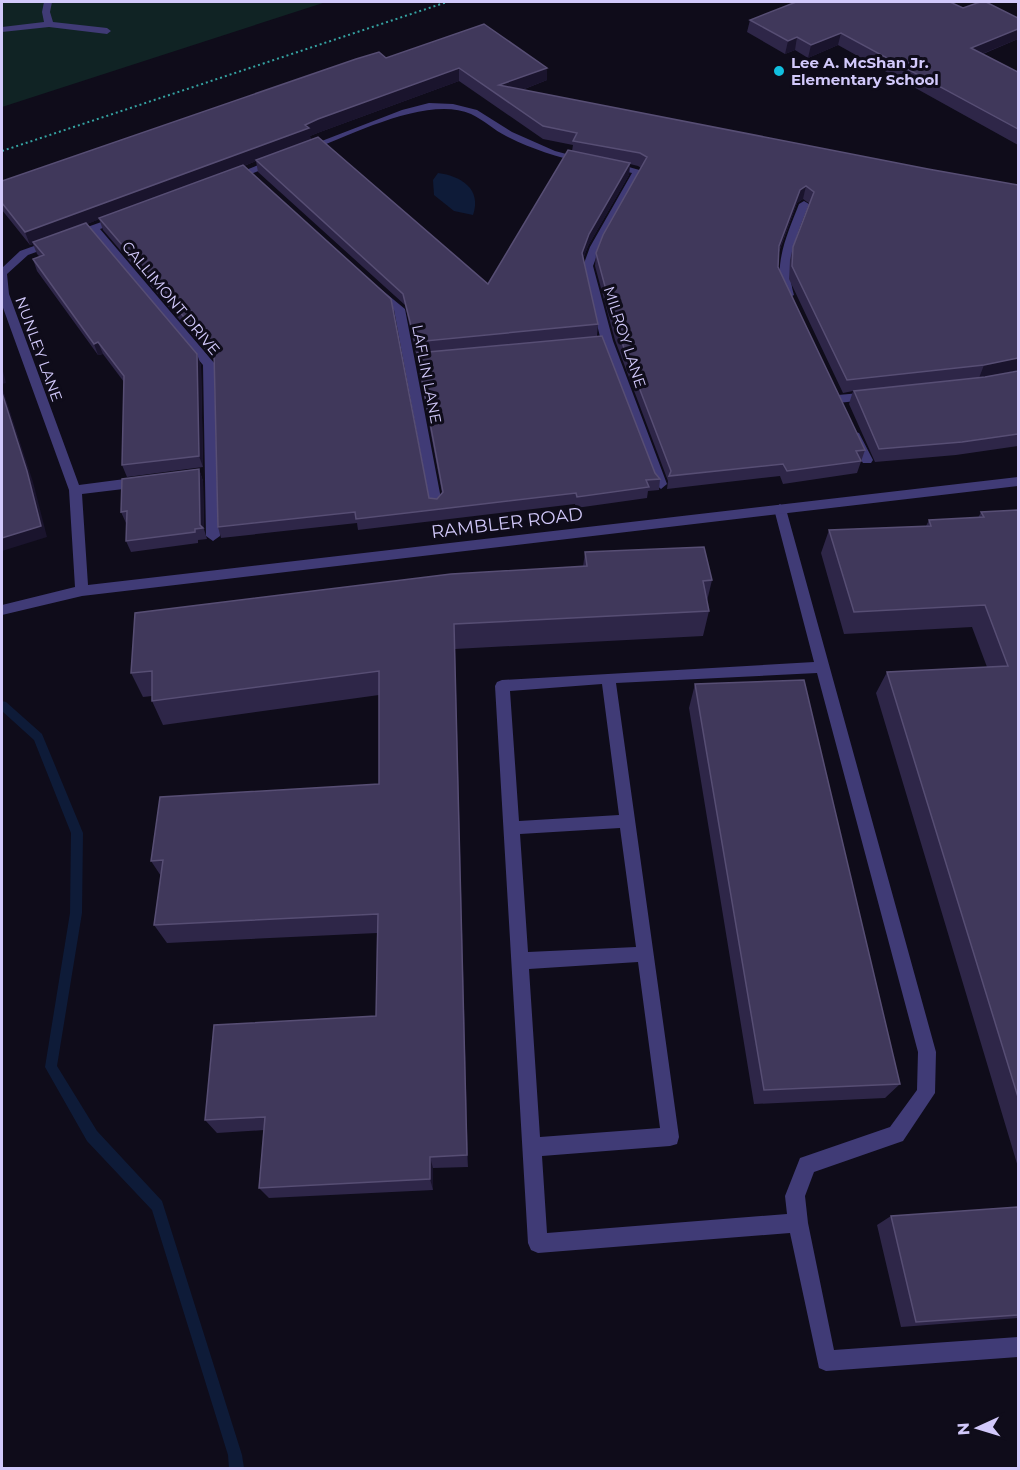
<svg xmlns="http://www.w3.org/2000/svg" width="1020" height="1470" font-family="Montserrat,sans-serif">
  <rect width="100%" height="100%" fill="#0f0c1a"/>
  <path fill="#102324" d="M2,2H326L2,107Z"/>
  <path fill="#0e1b38" d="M438,173C461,176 482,189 473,215L454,211L434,195L433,180Z"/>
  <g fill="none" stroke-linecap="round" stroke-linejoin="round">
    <path fill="#0e1b38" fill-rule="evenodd" d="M2,701L6,702L42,734L83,833L82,913L57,1066L97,1131L162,1201L242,1455L244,1468H229L228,1455L152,1210L87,1141L45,1067L70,913L71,833L34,740L2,711Z"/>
    <path stroke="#35a3a2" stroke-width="2" stroke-dasharray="2 3" stroke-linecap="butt" d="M2,151L447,2"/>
    <path fill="#403b76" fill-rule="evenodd" d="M44,2H52L50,12L53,22L107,28L111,31L107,34L49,27L2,32V27L44,22L42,12Z
      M780,504L786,509L936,1052L935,1093L903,1141L814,1172L805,1196L808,1223L834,1350L1018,1337V1357L826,1371L819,1368L790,1233L538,1253L531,1250L528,1243L495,686L497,682L502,680L814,662L774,509ZM817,673L918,1052L917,1090L890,1127L800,1158L785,1196L787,1214L547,1233L542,1156L670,1146L677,1144L679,1137L616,683ZM602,684L619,815L519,821L510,691ZM620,828L636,947L528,952L520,834ZM638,962L660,1128L540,1137L529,969Z"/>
    <path fill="#403b76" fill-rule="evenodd" d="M429,103L453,104L477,110L512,132L555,151L589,160L584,163C557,157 531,149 506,136C494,130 484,120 471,114C428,95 351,135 309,151L301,149L402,110Z
      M276,158L279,159V163L235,180L226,178Z
      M611,162L643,171L600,247L593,266L613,341L667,484L661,489L655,484L601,341L583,266L590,247L632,173L607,167L606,165Z
      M804,201L809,204C797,235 784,262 794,295L788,298L782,295C774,262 787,235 799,204Z
      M121,215L125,216V220L100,229L215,364L220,536L213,541L206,536L203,365L91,232L28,255L7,274L9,294L79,485L140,477L146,482L140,487L82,494L88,585L1018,477V486L82,596L2,615V605L75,587L69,490L2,305V268L20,251Z
      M377,286L405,309L442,504L436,509L430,504L394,310L373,291L371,289Z
      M871,392L877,396L875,399L838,403L832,399L838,395Z
      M855,432L859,433L873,460L871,463H863L861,460L849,436Z"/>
  </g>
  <path fill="#2e2648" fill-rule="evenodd" d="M963,8L1018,18V39L983,54L1018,72V145L838,45L808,58L795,50L785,54L747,32L750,20Z
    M386,58L547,68V80L522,90L928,169L1018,185V446L956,455L875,462L849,404L853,391L843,393L789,279L790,260L793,247L810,204L803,199L797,203L779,252L778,267L865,450L857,473L783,484L780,476L667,489L668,481L615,340L595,266L596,253L641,168L638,166L630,164L629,175L588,246L583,259L598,324L597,336L655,473L660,479L659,490L648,491L647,498L576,508L575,504L358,530L357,523L221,538L218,527L214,360L103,230L99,219L87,224L197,354L201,366L203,467L127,477L122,465L124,382L103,354L98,355L37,271L33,259L40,257L37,254L33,244L30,245L2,210V181ZM459,81L543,139L573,145L572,151L488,284L311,140L310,136L320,132ZM256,161L258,172L405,305L416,354L417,353L418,365L442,493L437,499L429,498L244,166ZM1018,370V371L979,378Z
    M199,469L203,481L204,529L207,539L198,540V543L131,552L126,541L127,523H126L121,512Z
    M1018,510V1167L876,693L887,672L987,667L972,627L844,634L821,553L829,530L926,526L929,520L978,518L981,512Z
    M585,552L712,580L707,601L709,611L703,636L455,649L468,1167L433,1168V1190L269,1198L259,1188L264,1130L217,1133L205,1120L376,1016L377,933L167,943L154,925L161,876L151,861L379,784V695L163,725L152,701V696L143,697L131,673L583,567Z
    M695,684L900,1084L885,1098L754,1104L689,708Z
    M1018,1207V1318L901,1327L877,1225L891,1216Z"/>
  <path fill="#1a142d" d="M1018,29V39L967,60L971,48Z
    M841,33L838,45L808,58L811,45Z
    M797,37L795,50L785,54L788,41Z
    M459,68V81L320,132L310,136L311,141L30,245L25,232L318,119Z
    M547,68V80L501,98L499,85Z
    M630,163L629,175L588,246L581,265L582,253L589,234Z
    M806,186L803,199L797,203L776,259L779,246L800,190Z
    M98,342L103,354L98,355L94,344Z
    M197,354L201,366L203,467L199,456Z
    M1018,358V370L979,378L984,365Z
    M2,367L6,383L2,384Z
    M2,387L33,482L47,537L2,551Z
    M199,469L203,481L204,529L200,525Z
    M454,624L455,649L468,1167L467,1155Z
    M430,1157L433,1168V1190L430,1179Z"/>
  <path fill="#40385b" stroke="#574e74" stroke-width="1.5" d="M796,2H950L963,8L980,2H986L1018,18V29L971,48L1018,72V129L841,33L811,45L797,37L788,41L750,20Z
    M484,24L547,68L499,85L928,169L1018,185V358L984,365L847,380L792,266L793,247L814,192L806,186L800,190L779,246L778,267L865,450L856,451L861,461L787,471L783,464L669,476L671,471L616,327L596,253L603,235L647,157L640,153L573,141L577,133L543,126L459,68L318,119L305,125L309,128L25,232L2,203V181L356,59L379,52L386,58Z
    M318,137L488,284L568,150L630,163L589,234L582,253L598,324L415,342L403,294L256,160Z
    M243,165L391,299L429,498L437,499L443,492L417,353L602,336L655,473L660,479L646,480L649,487L577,497L576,493L356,519L355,512L218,527L214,352L99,218Z
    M86,223L197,354L199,456L122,465L124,376L98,342L94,344L33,259L44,255L33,242Z
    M1018,371V434L962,442L879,449L854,391L985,377Z
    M2,393L27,471L41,526L2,538Z
    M199,469L200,525L203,528L195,529V532L126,541L127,511L121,512L122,479Z
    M1018,510V1097L887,672L1008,666L985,605L854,612L829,530L931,526L929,520L984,517L981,512Z
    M704,547L712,580L703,581L709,611L454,624L467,1155L430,1157V1179L259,1188L265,1117L205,1120L214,1025L376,1016L378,914L154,925L163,860L151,861L160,797L379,784V671L152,701V671L131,673L135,613L451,574L587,566L585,552Z
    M804,680L900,1084L764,1090L695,684Z
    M1018,1207V1315L916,1322L891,1216Z"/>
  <circle fill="#11bfdf" stroke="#0f0c1a" stroke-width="2" cx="779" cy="71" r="6"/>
  <g text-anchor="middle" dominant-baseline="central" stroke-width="6" stroke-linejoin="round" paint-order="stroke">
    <g font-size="15" font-weight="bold" fill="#d2c9fb" stroke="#0f0c1a" text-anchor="start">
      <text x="791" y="62">Lee A. McShan Jr.<tspan x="791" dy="17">Elementary School</tspan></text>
    </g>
    <g font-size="15" fill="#d2c9fb" stroke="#0f0c1a">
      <text transform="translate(171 298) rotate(50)">CALLIMONT DRIVE</text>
      <text transform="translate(625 337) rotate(72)">MILROY LANE</text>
      <text transform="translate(39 349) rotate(70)">NUNLEY LANE</text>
      <text transform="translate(427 374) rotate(79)">LAFLIN LANE</text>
    </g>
    <g font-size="18" fill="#d2c9fb" stroke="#0f0c1a">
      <text transform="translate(507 523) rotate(-7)">RAMBLER ROAD</text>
    </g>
  </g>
  <rect width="1020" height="1470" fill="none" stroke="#d2c9fb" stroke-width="6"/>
  <g transform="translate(978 1428) rotate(266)" stroke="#0f0c1a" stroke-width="4.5" paint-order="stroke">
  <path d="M0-4.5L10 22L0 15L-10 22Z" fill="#d2c9fb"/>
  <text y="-9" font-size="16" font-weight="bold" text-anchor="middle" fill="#d2c9fb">N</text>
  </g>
</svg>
